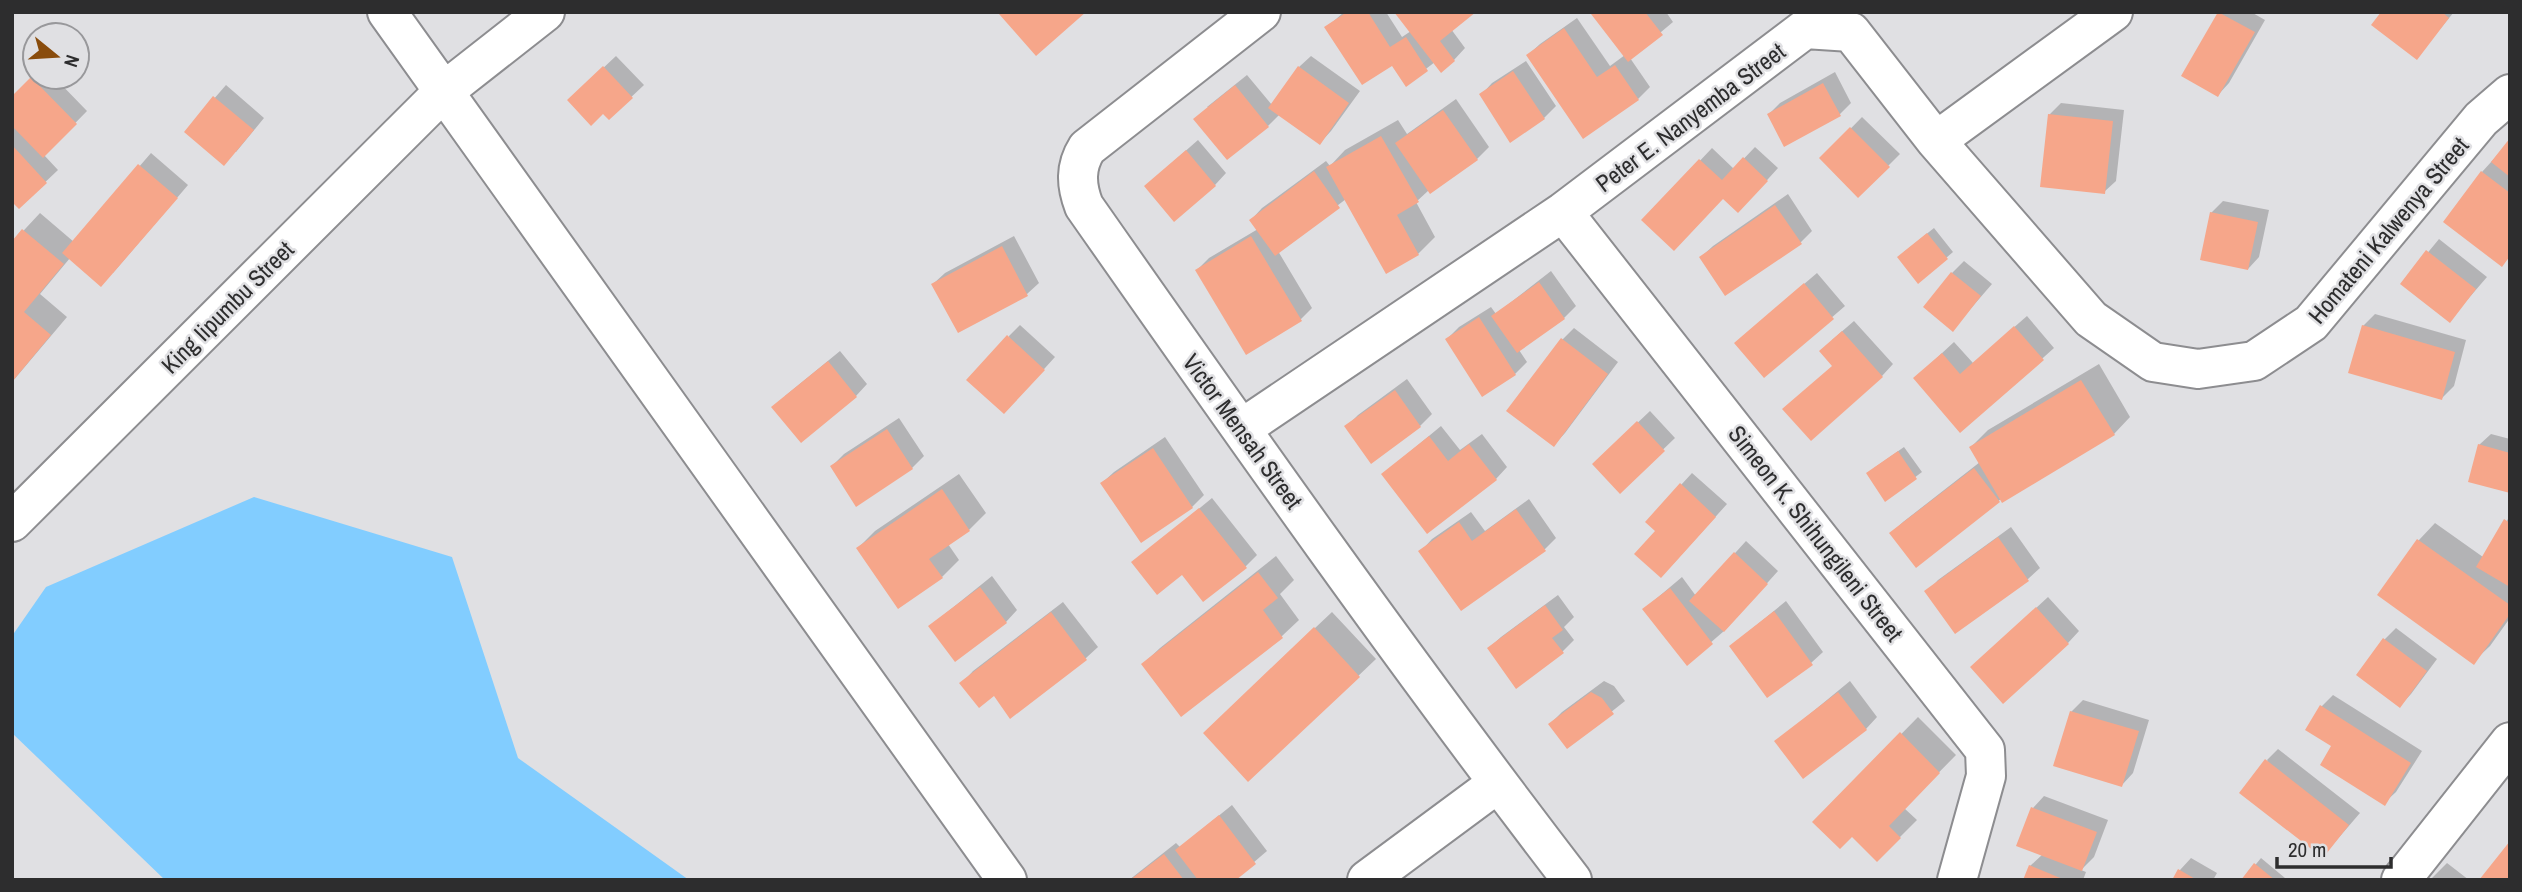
<svg xmlns="http://www.w3.org/2000/svg" width="2522" height="892" font-family="'Archivo Narrow',sans-serif">
  <rect width="100%" height="100%" fill="#e0e0e3"/>
  <path fill="#82cdff" d="M254,497L452,557L518,758L689,880H165L12,733V636L46,587Z"/>
  <path fill="#0003" d="M1344,12H1386L1402,37L1411,31L1451,29L1465,48L1454,60L1435,62L1406,84L1392,63L1327,27Z
    M1596,12H1666L1673,22L1630,58L1650,87L1638,99L1528,55L1540,44L1577,18L1610,66L1625,55Z
    M2220,12H2251L2265,20L2229,83L2218,95L2183,76Z
    M2383,12H2454L2417,57Z
    M616,56L644,85L609,118L603,112L569,100Z
    M1311,56L1360,91L1331,131L1320,143L1280,114L1268,126L1207,107L1247,75L1272,105L1299,67Z
    M1526,61L1556,106L1544,118L1481,95L1492,83Z
    M1835,72L1851,103L1840,114H1769L1780,103Z
    M35,76L54,77L87,111L44,155L58,170L19,207L12,199V98Z
    M226,85L264,118L236,152L186,131Z
    M1456,99L1489,147L1477,159L1429,190L1416,202L1435,237L1418,254L1346,199L1278,251L1312,308L1300,320L1197,270L1209,258L1258,229L1251,220L1262,208L1326,161L1330,166L1345,150L1398,120L1407,134Z
    M2061,103L2124,110L2116,181L2104,192L2049,115Z
    M1862,117L1900,154L1858,196L1822,158Z
    M1198,140L1226,173L1215,185L1158,175Z
    M2510,141V256L2482,172Z
    M1755,147L1778,168L1750,199L1724,197L1644,220L1712,148L1734,169Z
    M151,153L188,185L113,273L70,258L40,294L67,317L12,382V243L40,213L74,242Z
    M1788,194L1812,231L1801,242L1701,257L1713,246Z
    M2223,201L2269,210L2259,257L2248,269L2211,213Z
    M1934,228L1953,252L1918,282L1904,252Z
    M1014,236L1039,283L1027,294L933,284L945,273Z
    M2439,239L2487,277L2449,321L2402,284Z
    M1964,261L1992,284L1953,329L1952,273Z
    M1551,271L1576,306L1564,318L1519,350L1527,362L1515,374L1447,339L1459,327L1491,307L1496,314Z
    M1817,273L1845,306L1764,376L1748,332Z
    M2375,314L2466,340L2454,386L2442,398L2363,326Z
    M2027,316L2054,348L1961,431L1927,367L1954,342L1973,363Z
    M1854,321L1893,364L1882,376L1833,365L1832,340Z
    M1020,325L1055,357L1016,400L1009,336Z
    M1574,328L1618,362L1565,433L1554,445L1562,340Z
    M840,351L867,384L856,396H785Z
    M2099,364L2130,417L2114,434L2001,499L1916,565L1891,533L1903,522L1980,462L1971,447L1988,430Z
    M1407,379L1432,414L1420,426L1346,427L1358,415Z
    M1650,411L1675,438L1620,491L1594,464Z
    M899,418L924,456L912,468L832,466L844,454Z
    M1441,426L1460,450L1482,434L1507,467L1496,479L1383,474Z
    M2491,434L2510,439V491L2479,445Z
    M1165,437L1204,495L1192,507L1102,483L1114,472Z
    M1904,447L1922,472L1886,499L1874,468Z
    M1692,473L1727,504L1673,564L1657,530L1681,485Z
    M959,474L986,513L969,530L948,544L959,560L942,577L858,548L875,531Z
    M1212,498L1257,555L1245,567L1182,573L1134,562Z
    M1529,499L1556,538L1545,549L1421,551L1432,539L1471,512L1485,531Z
    M2510,516V618L2490,646L2473,662L2379,594L2419,540L2435,523L2483,557Z
    M2011,527L2040,568L2028,579L1956,632L1927,592L1938,580Z
    M1746,541L1778,571L1724,631L1687,663L1644,609L1682,577L1696,596Z
    M1276,556L1294,580L1280,594L1299,620L1282,636L1182,715L1143,664L1160,648Z
    M992,576L1017,610L1006,622L930,626Z
    M1558,595L1574,617L1564,627L1574,640L1562,652L1489,648L1501,637Z
    M2048,597L2079,631L2068,643L1984,656Z
    M1786,601L1823,652L1811,663L1731,646Z
    M1063,602L1098,647L1086,658L1011,716L994,694L962,683L973,671Z
    M1332,612L1376,659L1249,780L1222,716Z
    M2396,628L2437,659L2411,694L2400,706L2384,640Z
    M1604,681L1614,686L1625,701L1567,747L1550,724L1562,712Z
    M1850,681L1877,717L1866,729L1776,742Z
    M2333,695L2422,751L2396,792L2384,803L2334,745L2321,707Z
    M2083,700L2149,720L2133,773L2122,785L2071,712Z
    M1918,717L1956,755L1904,808L1917,820L1877,860L1852,835L1815,822Z
    M2278,749L2360,813L2323,856L2267,760Z
    M2044,796L2108,820L2094,857L2081,870L2086,872L2083,880H2025L2030,866L2043,854L2019,845L2033,808Z
    M1232,805L1267,851L1233,880H1129L1176,843L1180,847Z
    M2191,858L2217,873L2213,880H2174L2180,870Z
    M2261,858L2285,878L2283,880H2243Z
    M2447,863L2469,880H2430Z"/>
  <path fill="#f6a68a" d="M1001,12H1086L1036,56L999,14Z
    M1347,12H1368L1390,47L1406,37L1428,71L1406,87L1392,66L1362,85L1324,27Z
    M1394,12H1476L1440,41L1455,61L1441,73Z
    M1594,12H1645L1663,35L1628,62L1591,14Z
    M2218,12L2255,32L2218,97L2181,76Z
    M2381,12H2442L2449,18L2417,60L2371,25Z
    M1564,28L1597,77L1615,65L1639,100L1583,139L1526,55Z
    M603,66L633,98L609,120L603,114L591,126L567,100Z
    M1298,66L1349,103L1320,145L1268,108Z
    M1513,71L1545,119L1510,143L1479,94Z
    M31,77L77,124L43,158L12,126V96Z
    M1823,83L1841,116L1784,147L1767,114Z
    M1235,85L1269,127L1227,160L1193,119Z
    M213,96L254,130L224,166L184,132Z
    M1443,110L1478,160L1430,194L1395,143Z
    M2048,114L2113,121L2105,194L2040,187Z
    M1850,127L1890,167L1858,198L1819,158Z
    M1381,136L1419,202L1397,215L1419,255L1386,274L1326,167Z
    M2510,138V177L2491,162Z
    M12,145L47,183L19,209L12,202Z
    M1186,150L1216,186L1174,222L1144,186Z
    M1743,157L1768,181L1738,213L1723,199L1674,251L1641,220L1699,159L1722,180Z
    M138,164L178,198L101,287L62,253Z
    M1314,171L1340,208L1275,256L1249,220Z
    M2481,171L2510,193V256L2502,267L2443,222Z
    M1775,205L1802,244L1725,296L1699,257Z
    M2210,212L2258,222L2248,270L2200,260Z
    M22,229L64,264L24,312L51,335L12,382V241Z
    M1927,233L1948,259L1918,284L1897,257Z
    M1251,236L1302,321L1246,355L1195,270Z
    M1002,246L1028,296L958,333L931,284Z
    M2426,250L2476,289L2450,323L2400,284Z
    M1951,272L1981,296L1953,332L1923,307Z
    M1539,282L1565,319L1517,353L1491,316Z
    M1804,283L1834,319L1764,378L1734,343Z
    M1479,317L1516,375L1482,397L1445,339Z
    M2362,325L2455,352L2442,400L2348,373Z
    M2014,326L2044,360L1960,433L1913,378L1942,353L1960,374Z
    M1842,331L1883,377L1811,441L1782,409L1832,366L1819,351Z
    M1007,335L1045,370L1004,414L966,380Z
    M1561,338L1608,374L1554,447L1506,411Z
    M828,361L857,397L801,443L771,407Z
    M2081,380L2115,435L2002,503L1969,447Z
    M1395,390L1421,427L1371,464L1344,426Z
    M1637,421L1665,451L1620,494L1592,464Z
    M887,429L913,469L856,507L830,466Z
    M1429,436L1448,461L1469,444L1497,480L1427,534L1381,474Z
    M2478,444L2510,453V493L2468,482Z
    M1153,448L1193,508L1141,543L1100,483Z
    M1898,451L1917,479L1885,502L1866,473Z
    M1974,468L2000,502L1916,568L1889,533Z
    M1680,483L1716,517L1661,578L1634,554L1655,531L1645,522Z
    M942,489L970,531L929,559L943,578L898,609L856,548Z
    M1199,508L1247,568L1203,602L1182,575L1157,595L1131,562Z
    M1516,509L1546,551L1461,611L1418,551L1459,522L1472,541Z
    M2504,519L2510,523V587L2476,567Z
    M1998,537L2029,581L1955,634L1924,591Z
    M2417,539L2510,605V614L2474,665L2377,595Z
    M1734,552L1768,584L1724,632L1689,601Z
    M1258,572L1278,598L1263,610L1283,638L1181,717L1141,664Z
    M980,587L1007,623L955,662L928,626Z
    M1670,588L1713,644L1687,666L1642,609Z
    M1545,605L1563,630L1552,638L1564,653L1516,689L1487,648Z
    M2036,607L2069,644L2003,704L1970,667Z
    M1774,611L1813,665L1767,698L1729,646Z
    M1051,612L1087,660L1010,719L994,696L979,708L959,683Z
    M1314,627L1360,677L1248,782L1203,733Z
    M2383,638L2427,671L2400,708L2356,675Z
    M1591,692L1602,698L1614,714L1567,749L1548,724Z
    M1838,692L1867,730L1803,779L1774,741Z
    M2320,705L2411,763L2385,806L2320,765L2331,746L2305,730Z
    M2070,711L2139,731L2122,787L2053,766Z
    M1900,732L1940,773L1889,826L1901,838L1877,862L1852,837L1840,849L1812,822Z
    M2265,759L2349,825L2323,858L2239,793Z
    M2031,807L2097,832L2082,871L2016,846Z
    M1219,815L1256,864L1236,880H1198L1175,850Z
    M2510,841V880H2479Z
    M1164,854L1184,880H1130Z
    M2254,863L2275,880H2241Z
    M2029,865L2065,880H2023Z
    M2178,869L2197,880H2172Z"/>
  <g fill="none" stroke-linecap="round" stroke-linejoin="round">
    <defs>
      <path id="minor" d="M387,12L1007,880
        M1261,12L1087,148C1075,167 1076,185 1084,206C1243,433 1403,660 1572,880
        M1936,141L2091,319L2153,362L2198,369L2254,361L2311,323L2481,119L2510,94
        M1563,212L1985,750L1986,776L1957,880
        M1241,429L1563,212L1805,29L1851,32L1936,141L2113,12
        M12,522L443,92L545,12
        M1367,880L1498,783
        M2401,880L2510,742"/>
    </defs>
    <use href="#minor" stroke="#8d8d90" stroke-width="42"/>
    <use href="#minor" stroke="#fff" stroke-width="38"/>
  </g>
  <g text-anchor="middle" dominant-baseline="central" stroke-width="5" stroke-linejoin="round" paint-order="stroke">
    <g font-size="24" fill="#2d2d2e" stroke="#e0e0e3">
      <text transform="translate(1690 117) rotate(-37)">Peter E. Nanyemba Street</text>
      <text transform="translate(2388 230) rotate(-50)">Homateni Kalwenya Street</text>
      <text transform="translate(227 307) rotate(-45)">King Iipumbu Street</text>
      <text transform="translate(1243 431) rotate(54)">Victor Mensah Street</text>
      <text transform="translate(1816 533) rotate(52)">Simeon K. Shihungileni Street</text>
    </g>
  </g>
  <rect width="2522" height="892" fill="none" stroke="#2d2d2e" stroke-width="28"/>
  <g transform="translate(56 56) rotate(108)"><circle r="33" fill="#e0e0e3" stroke="#98989b" stroke-width="2"/>
  <path d="M0-5L12 26L0 18L-12 26Z" fill="#894c0c"/>
  <text y="-10" font-size="19" font-weight="bold" text-anchor="middle" fill="#2d2d2e">N</text>
  </g>
  <path d="M2277 857v10h114v-10" fill="none" stroke="#2d2d2e" stroke-width="3.5"/>
  <text x="2288" y="857" font-size="21" fill="#2d2d2e" stroke="#e0e0e3" stroke-width="5" paint-order="stroke">20 m</text>
</svg>
